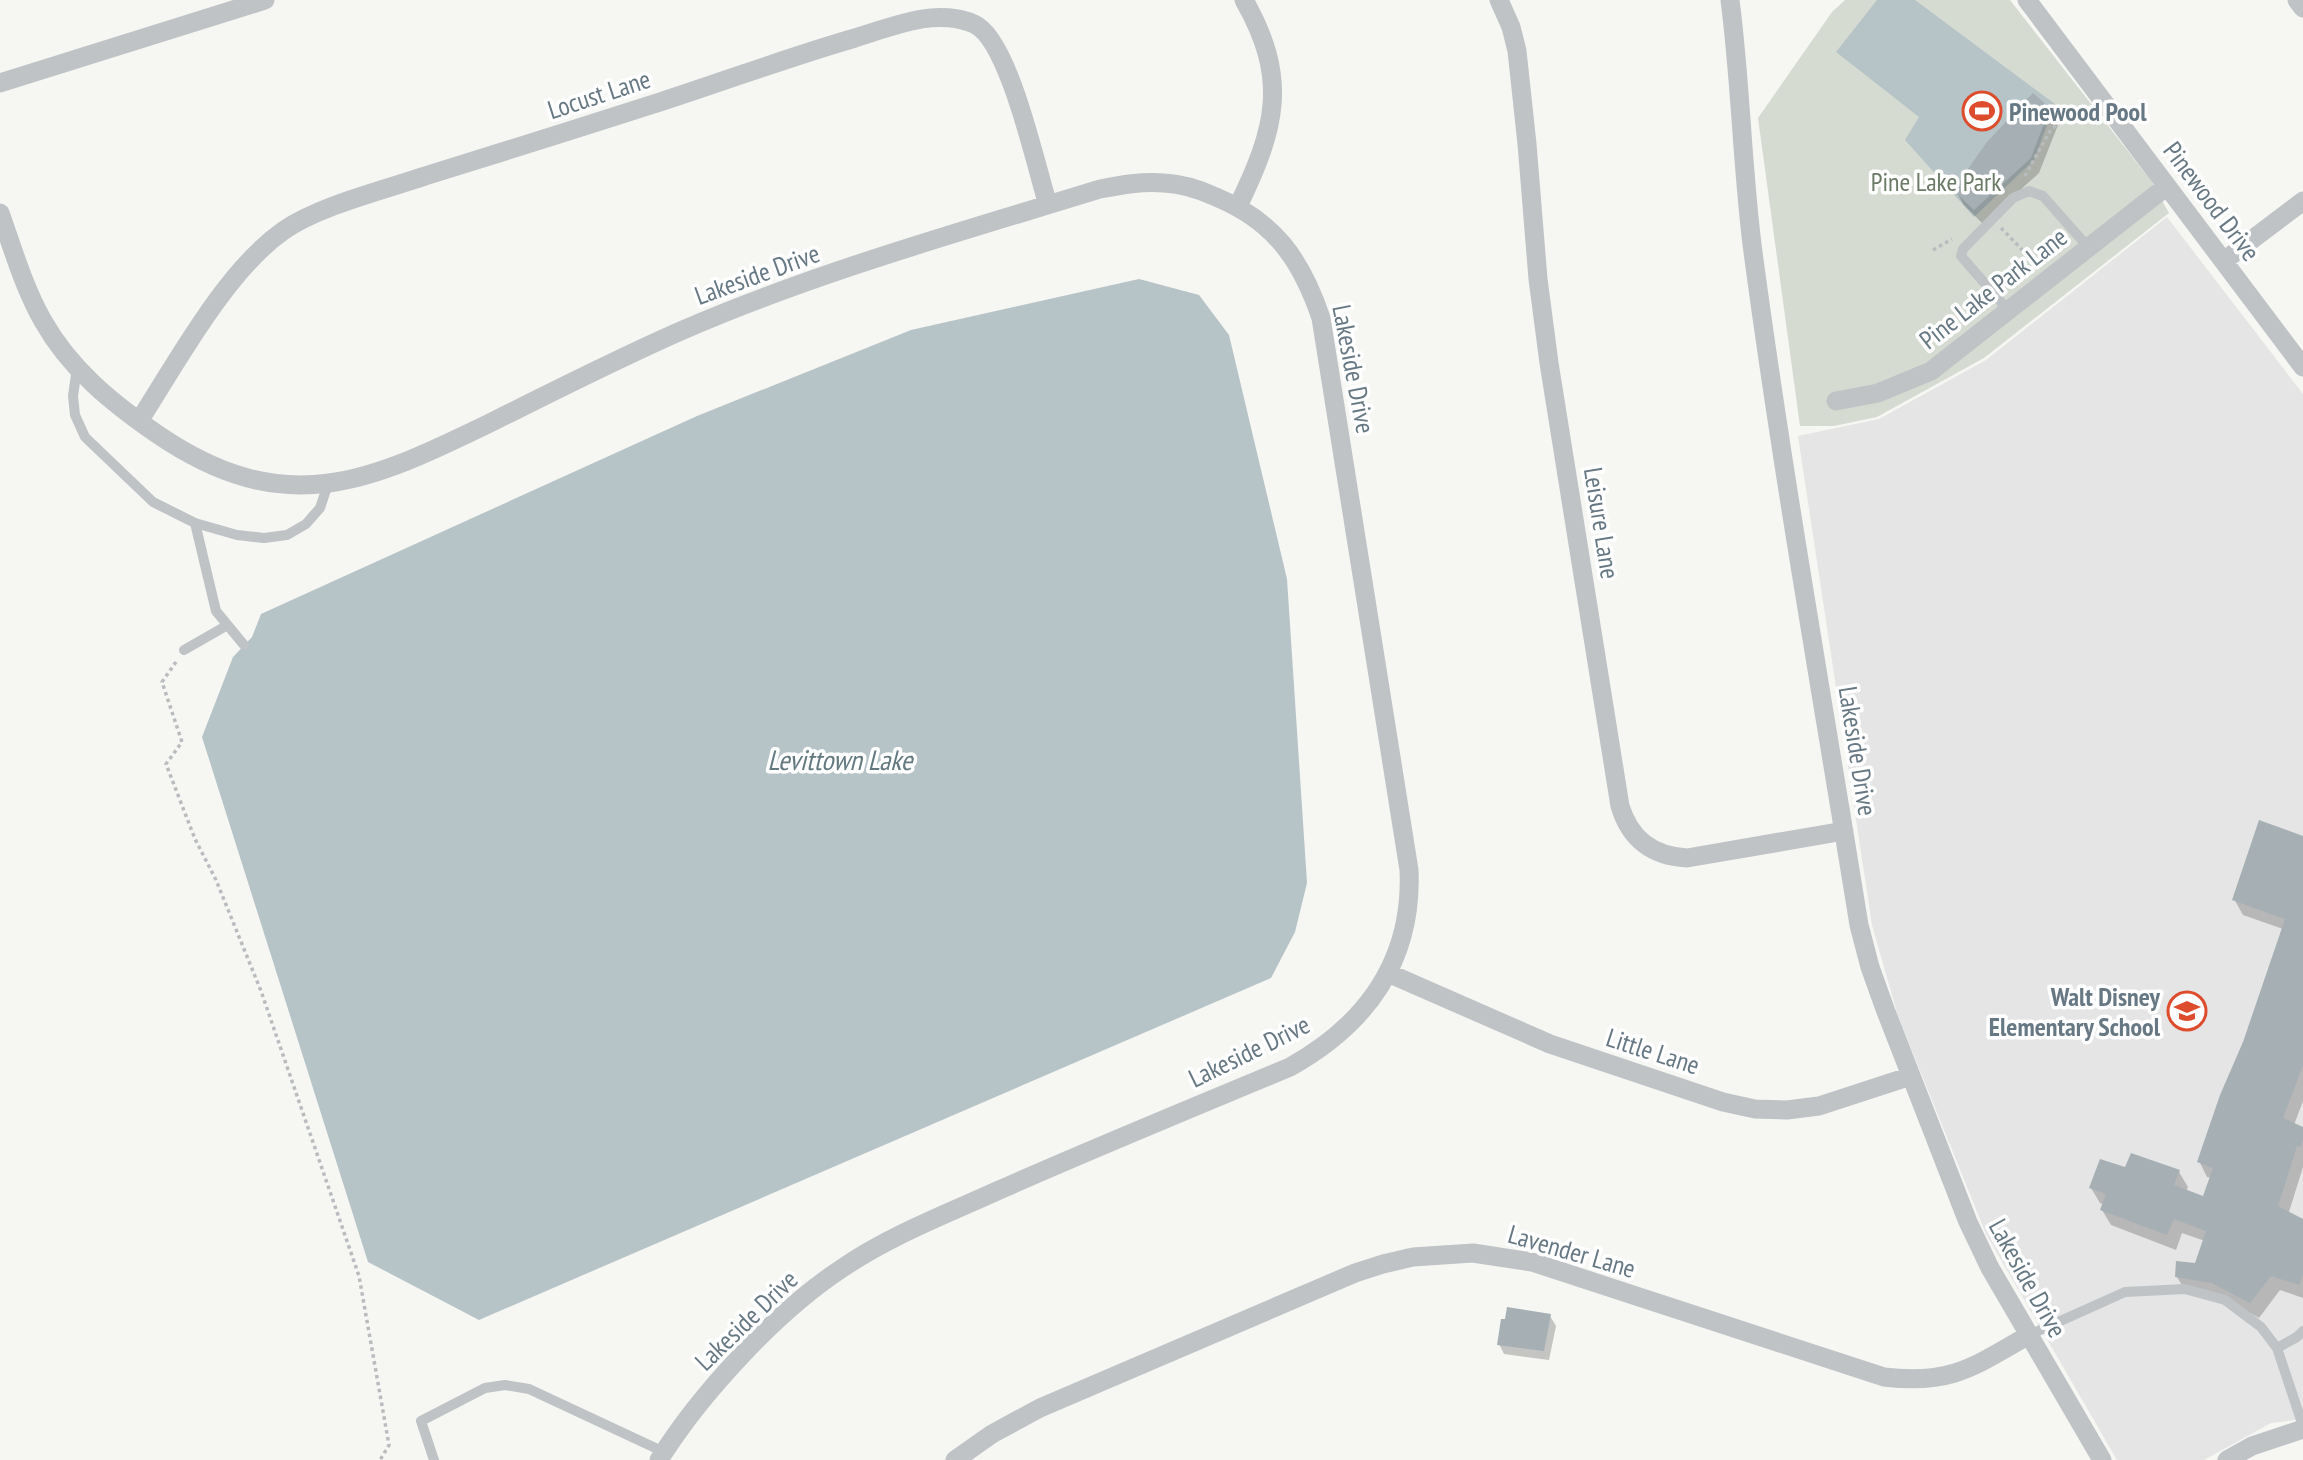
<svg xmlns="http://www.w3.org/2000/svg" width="2303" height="1460" font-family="'PT Sans Narrow',sans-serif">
  <rect width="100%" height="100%" fill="#f6f6f3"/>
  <path fill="#e4e5e4" d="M2167,217L2303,394V1419L2271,1423L2204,1460H2117L1986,1234L1898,1016L1872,925L1798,436L1879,419L1986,360Z"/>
  <path fill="#d6dbd2" d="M1845,0H2010L2152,182L2169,213L1984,358L1877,417L1834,426H1800L1758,118L1832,12Z"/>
  <path fill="#b6c3c7" d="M1877,0H1915L2055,104L2034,160L1974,217L1905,140L1919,117L1836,52Z
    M1139,279L1199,295L1229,335L1287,579L1307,883L1295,932L1271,978L479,1320L368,1262L202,737L233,657L252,637L261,614L697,416L911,330Z"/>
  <path fill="#0003" d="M2049,110L2058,125L2039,173L1983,224L1964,205L1955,190Z
    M2303,838V1101L2294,1125L2303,1128V1167L2289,1212L2303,1221V1298L2280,1290L2259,1318L2222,1297L2186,1292L2177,1277L2197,1265L2205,1241L2182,1233L2176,1250L2111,1225L2102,1210L2104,1205L2100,1203L2091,1188L2126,1170L2179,1172L2188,1187L2186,1191L2204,1198L2212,1178L2207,1177L2199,1161L2244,1043L2283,929L2243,915L2234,899Z
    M1550,1316L1556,1326L1549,1360L1504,1354L1499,1344Z"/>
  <path fill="#a6afb4" d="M2033,93L2050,108L2031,158L1974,210L1953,190L1987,142Z
    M2259,820L2303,836V1065L2283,1118L2303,1127V1139L2301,1147L2297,1146L2278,1206L2303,1219V1275L2299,1285L2271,1276L2250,1303L2212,1283L2175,1277L2176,1261L2195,1263L2206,1231L2174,1219L2167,1235L2100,1210L2106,1194L2089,1188L2100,1159L2125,1167L2131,1153L2180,1170L2174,1185L2203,1196L2213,1168L2197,1162L2220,1095L2243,1042L2285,919L2232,900Z
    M1507,1307L1551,1314L1544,1351L1497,1345L1501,1319H1505Z"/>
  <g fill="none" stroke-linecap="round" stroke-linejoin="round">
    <path stroke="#b9bcbe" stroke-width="3.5" stroke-dasharray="3.5 3.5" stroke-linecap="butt" d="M2025,176L2051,129L2086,107
      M2001,228L2034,262
      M1933,250L1952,239
      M176,662L162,682L182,742L166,764L195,839L216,880L261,991L359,1276L389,1445L380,1460"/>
    <path stroke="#bfc3c6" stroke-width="10" d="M2008,310L1961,256L1963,249L2013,198L2029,191L2043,196L2088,247
      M77,368L73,396L75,415L85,437L153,502L195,523L237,535L264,538L287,535L306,524L320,508L328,484
      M195,523L216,611L244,645
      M184,650L226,626
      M2029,1335L2125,1292L2185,1289L2225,1300L2261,1327L2277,1348L2303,1426
      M2277,1348L2297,1337L2303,1331
      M434,1460L421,1421L485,1388L505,1385L529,1389L664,1452"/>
    <path stroke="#bfc3c6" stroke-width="19" d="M1499,0L1511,27L1517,51L1527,144L1538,279L1549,363L1620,806C1630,839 1652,856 1687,858L1844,831
      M1730,0C1741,84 1742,169 1753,252C1783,477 1823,701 1859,925L1870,967L1885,1009L1968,1222L1990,1268L2102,1460
      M2027,0L2303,367
      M2297,0L2303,8
      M0,83L265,0
      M1238,206C1276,128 1289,79 1244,0
      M0,213C13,249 24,288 43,321C70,369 112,403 157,434C286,522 369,482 496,420C558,389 619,358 683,330C817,272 960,232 1100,189C1121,185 1143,181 1164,183C1183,184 1199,189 1216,197C1274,221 1301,259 1321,318L1409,870C1413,960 1367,1024 1290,1067C1192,1108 1094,1148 997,1191C944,1215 889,1236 841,1269C776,1312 700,1394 659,1460
      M2225,260L2303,201
      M1836,401L1878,393L1931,371L2167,186
      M139,421C177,362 226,271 283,231C318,206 384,190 425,176C503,152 582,127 660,102C725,81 789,57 855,38C877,31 899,23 922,19C939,16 959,17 974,24C1009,39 1036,167 1048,205
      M1388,973L1550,1044L1723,1102L1755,1109L1787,1110L1819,1106L1911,1076
      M955,1460L992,1434L1040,1408L1355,1273L1383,1264L1413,1257L1473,1253L1532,1262L1884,1377C1951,1385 1973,1367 2029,1335
      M2227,1460L2252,1446L2303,1429"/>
  </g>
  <defs>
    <symbol id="stadium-ring" viewBox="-11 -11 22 22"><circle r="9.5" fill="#fff" stroke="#dd4c2c" stroke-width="1.5"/><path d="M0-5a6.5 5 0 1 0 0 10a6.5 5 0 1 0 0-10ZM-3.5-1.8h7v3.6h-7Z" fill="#dd4c2c"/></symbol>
    <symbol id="school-ring" viewBox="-11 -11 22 22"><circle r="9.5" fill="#fff" stroke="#dd4c2c" stroke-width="1.5"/><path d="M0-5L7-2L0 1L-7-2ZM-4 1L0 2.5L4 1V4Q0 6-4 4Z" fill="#dd4c2c"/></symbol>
  </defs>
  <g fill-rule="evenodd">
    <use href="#stadium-ring" x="1960" y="89" width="44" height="44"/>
    <use href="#school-ring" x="2165" y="989" width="44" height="44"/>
  </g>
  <g text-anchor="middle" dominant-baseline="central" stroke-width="7" stroke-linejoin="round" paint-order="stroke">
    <g font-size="26" fill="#667883" stroke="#fff">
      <text transform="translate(599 94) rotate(-18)">Locust Lane</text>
      <text transform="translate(2212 201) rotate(53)">Pinewood Drive</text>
      <text transform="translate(757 274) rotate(-20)">Lakeside Drive</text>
      <text transform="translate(1993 288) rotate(-38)">Pine Lake Park Lane</text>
      <text transform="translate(1354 369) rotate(79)">Lakeside Drive</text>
      <text transform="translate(1602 523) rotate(81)">Leisure Lane</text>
      <text transform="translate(1858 751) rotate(81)">Lakeside Drive</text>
      <text transform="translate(1249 1051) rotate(-26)">Lakeside Drive</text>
      <text transform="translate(1653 1051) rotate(18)">Little Lane</text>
      <text transform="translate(1572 1251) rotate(16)">Lavender Lane</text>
      <text transform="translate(2028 1278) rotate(61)">Lakeside Drive</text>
      <text transform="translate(746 1320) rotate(-44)">Lakeside Drive</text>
    </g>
    <g font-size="26" font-weight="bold" fill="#667883" stroke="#fff" text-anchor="start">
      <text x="2009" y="111">Pinewood Pool</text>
      <text x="2160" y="996" text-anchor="end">Walt Disney<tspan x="2160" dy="30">Elementary School</tspan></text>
    </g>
    <g font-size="26" fill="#6a7a65" stroke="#fff">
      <text x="1936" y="181">Pine Lake Park</text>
    </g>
    <g font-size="28" font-style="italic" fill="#62797f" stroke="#fff">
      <text x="840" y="759">Levittown Lake</text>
    </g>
  </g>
</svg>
